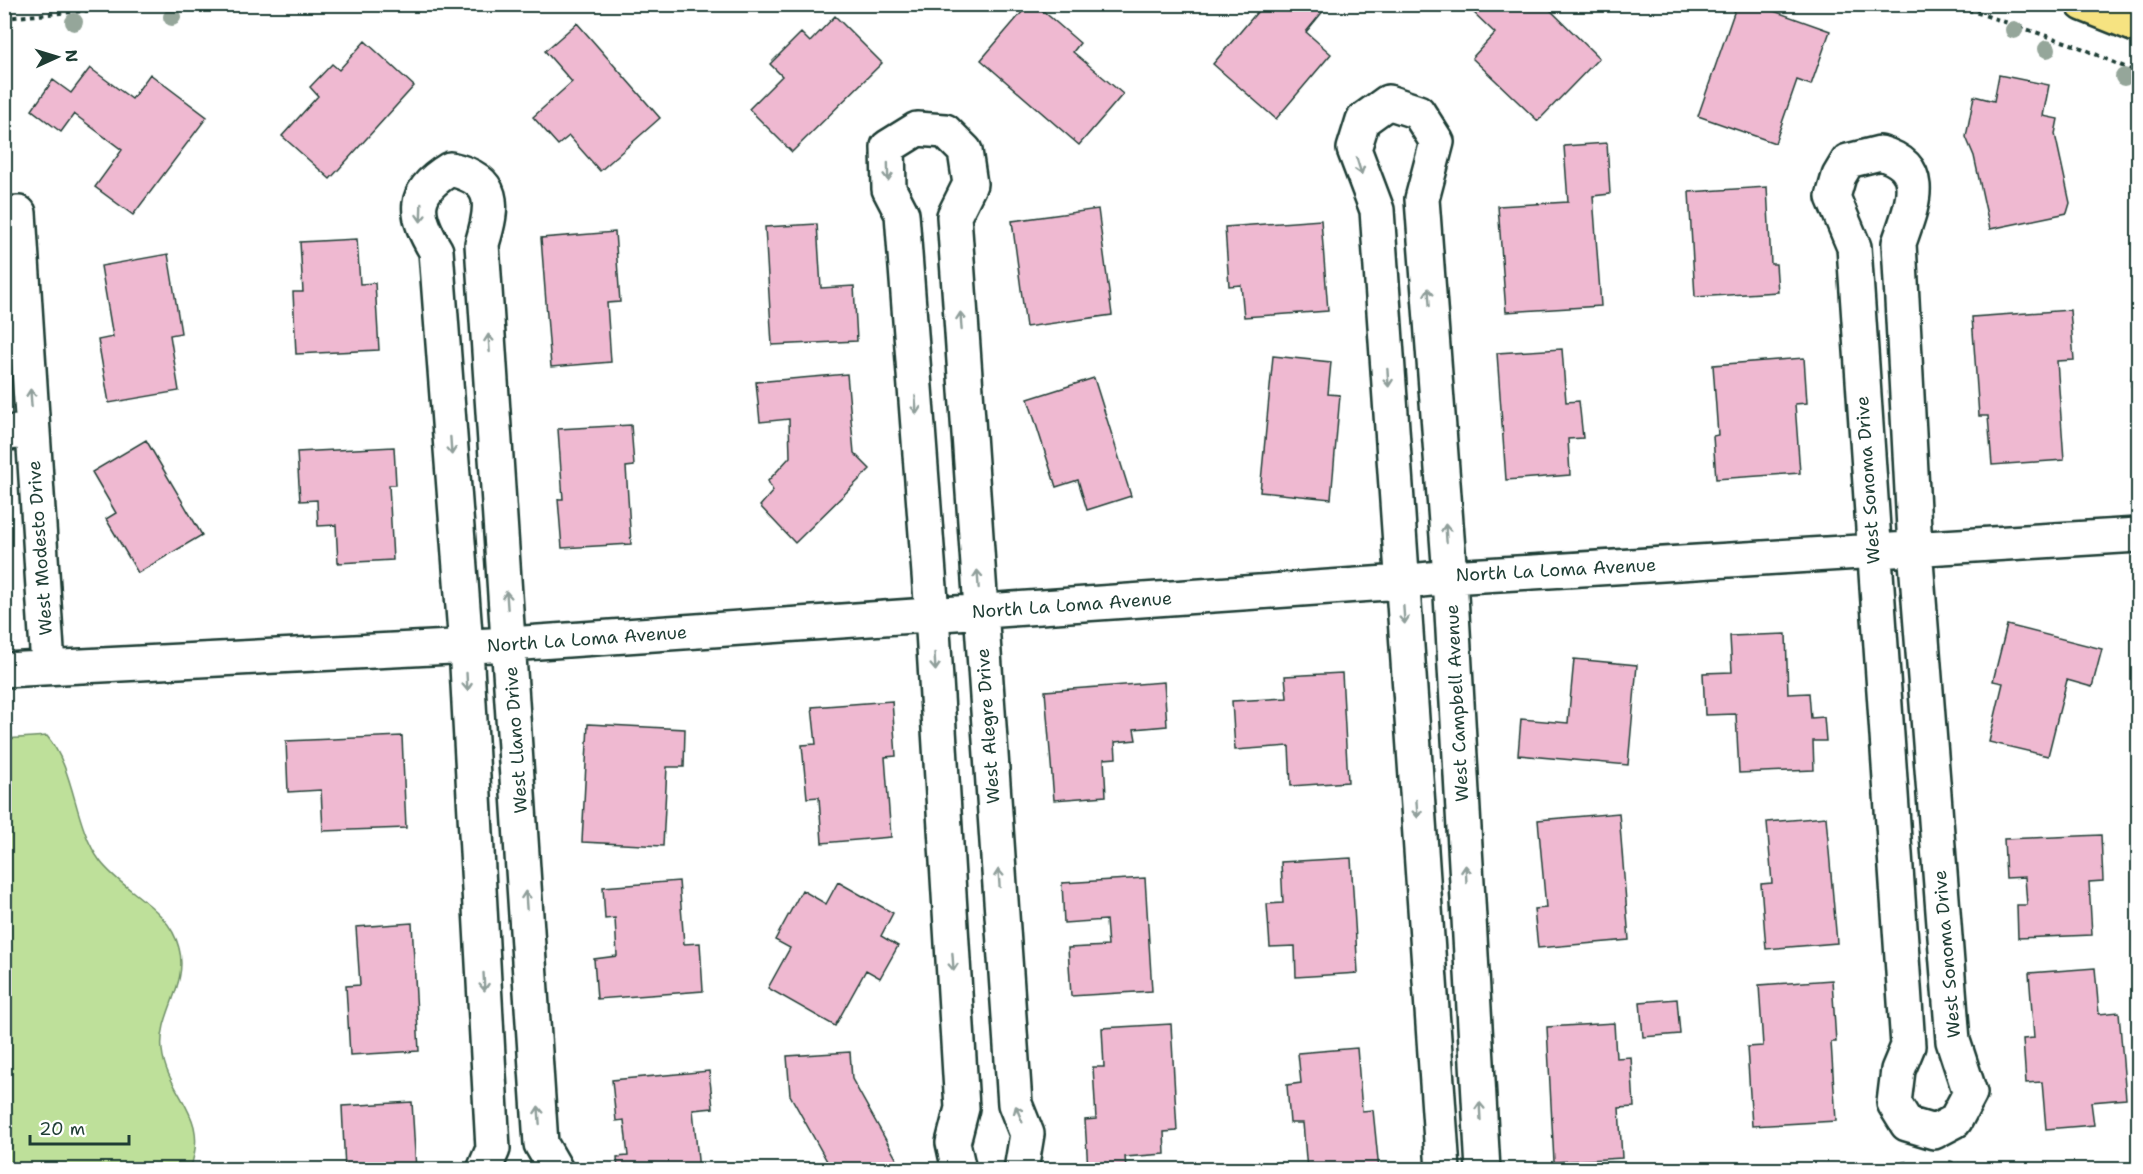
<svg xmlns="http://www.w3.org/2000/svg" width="2143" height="1174" font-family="'Shantell Sans',sans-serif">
  <rect width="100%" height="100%" fill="#fff"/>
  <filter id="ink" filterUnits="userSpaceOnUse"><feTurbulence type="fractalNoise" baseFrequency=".0167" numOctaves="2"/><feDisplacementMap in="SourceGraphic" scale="12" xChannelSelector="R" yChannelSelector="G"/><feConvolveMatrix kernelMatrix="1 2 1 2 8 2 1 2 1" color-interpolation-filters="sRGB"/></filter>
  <g filter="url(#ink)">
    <path fill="#bee09a" stroke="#6e8e67" stroke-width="1.5" d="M47,736C76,771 73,824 100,861C124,893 169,907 179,948C189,985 158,1014 162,1050C167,1096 211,1113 190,1169H5V739Z"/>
    <path fill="#efb9d1" stroke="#1f3d34" stroke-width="1.5" d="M1029,4H1035L1080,43L1073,52L1123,94L1079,145L981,60Z
      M1264,4H1329L1306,32L1331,54L1276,119L1213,64Z
      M1478,4H1544L1599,58L1538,121L1472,58L1495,33L1472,11Z
      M1737,4H1754L1830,31L1811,85L1797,80L1775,143L1698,116Z
      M835,16L882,63L792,152L749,109L782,76L770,64L801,33L810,42Z
      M577,23L660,118L600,171L569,136L558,145L533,117L572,82L545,51Z
      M365,41L414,86L330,179L282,136L318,96L310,87L332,64L339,70Z
      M90,68L132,99L150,74L207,117L133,215L95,187L122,150L74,114L61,132L32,110L53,80L71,93Z
      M1999,75L2049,85L2043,116L2058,119L2055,134L2070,203L2067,213L1990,229L1974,156L1966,137L1974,96L1994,101Z
      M1607,143L1610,194L1593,196L1601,306L1506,312L1498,206L1568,202L1564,146Z
      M1767,187L1771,264H1776L1778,292L1695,297L1689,192Z
      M1098,209L1112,315L1026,327L1012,221Z
      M1321,220L1328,311L1244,317L1241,285L1229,286L1225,227Z
      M817,224L821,288L854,286L857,341L772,345L765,227Z
      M615,232L620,302L607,303L611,362L551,367L541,238Z
      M357,239L360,284L375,283L379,350L296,354L293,292H303L300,242Z
      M168,254L181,333L170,335L179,391L109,403L98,340L113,337L101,266Z
      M2070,310L2074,360L2057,361L2064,460L1992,465L1988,416H1979L1972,317Z
      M2135,335H2138V387L2131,386Z
      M1562,349L1566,402L1579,401L1583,438L1568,439L1570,475L1506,480L1497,353Z
      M1273,356L1331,362L1328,394L1340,395L1331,499L1260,492Z
      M1804,358L1807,403L1795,404L1800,473L1716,479L1713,436L1718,435L1713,365Z
      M847,374L854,453L870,469L795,543L760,506L773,491L768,481L790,457L789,419L760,422L756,382Z
      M1094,378L1131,496L1087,510L1078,480L1056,487L1028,399Z
      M631,425L634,466L626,467L631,544L562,548L558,499H563L558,429Z
      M146,440L202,535L138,573L106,519L116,513L92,472Z
      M394,447L396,485H389L393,560L338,563L336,525L318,526L317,500L300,501L297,452Z
      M2007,625L2102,649L2092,687L2067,680L2048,756L1989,742L2003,683L1993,681Z
      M1786,634L1788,694L1809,693L1811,718L1824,717L1826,741H1813L1814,770L1739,773L1736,714L1705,715L1703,673L1732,672L1730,636Z
      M1574,659L1637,665L1628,765L1518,755L1521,719L1568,723Z
      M1342,673L1348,782L1291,786L1289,746L1235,750L1232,701L1287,698L1285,676Z
      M1164,682L1167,726L1134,729L1136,740L1115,742L1116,758L1104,759L1106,796L1054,800L1045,691Z
      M892,701L896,756L885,757L891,837L822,843L819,797L807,798L802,745L816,744L812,707Z
      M588,724L685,729L684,767H667L663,846L582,842Z
      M402,736L406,828L323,831L321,790L288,792L286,741Z
      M1619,813L1629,940L1538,948L1534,909L1546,908L1538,820Z
      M1826,817L1837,943L1766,949L1761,884L1772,883L1767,822Z
      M2101,835L2103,881L2089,882L2092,935L2018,938L2017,905H2027L2025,877L2006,878L2004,839Z
      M1351,858L1358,973L1296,977L1295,946L1270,947L1267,904L1283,903L1281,862Z
      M1145,878L1152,991L1071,996L1068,948L1108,946L1106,920L1064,923L1062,883Z
      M679,881L684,944L700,943L703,991L597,999L594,959L617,956L615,918L605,919L603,887Z
      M838,882L893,913L881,936L898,946L880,978L866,970L835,1026L768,988L790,948L775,940L802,890L826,904Z
      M412,923L419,1051L350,1055L346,986L360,985L356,927Z
      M2095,968L2099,1014L2119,1012L2126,1099L2091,1102L2094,1125L2046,1129L2042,1082L2026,1083L2023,1039L2034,1038L2029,973Z
      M1832,980L1836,1042H1831L1836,1121L1752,1126L1747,1047L1763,1046L1759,985Z
      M1677,999L1680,1034L1643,1037L1640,1002Z
      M1614,1023L1616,1058L1631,1057L1634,1107L1619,1108L1622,1158L1554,1162L1547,1027Z
      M1171,1024L1177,1131L1164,1132L1165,1154L1125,1157L1126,1168L1088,1170L1085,1120L1096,1119L1093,1067H1104L1102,1028Z
      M1357,1048L1362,1111L1373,1110L1379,1170H1307L1303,1123H1290L1287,1085L1301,1083L1298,1053Z
      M850,1052L852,1079L897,1160L898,1166L891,1170H832L790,1095L787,1056Z
      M709,1071L713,1108L693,1110L699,1170H618L617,1157L628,1156L624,1120L616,1121L612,1080Z
      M412,1102L416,1170H345L342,1106Z"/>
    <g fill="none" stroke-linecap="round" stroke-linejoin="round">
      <defs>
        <path id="minor" d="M1880,153C1930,167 1912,205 1899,243L1915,548L1953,1041L1970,1093L1955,1121L1934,1132L1907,1124L1894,1103L1898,1070L1908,1046L1854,247L1833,197L1839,176L1848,161Z
          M4,214L19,213L48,666
          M4,433L33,431
          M4,670L510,644L1401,582L1450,577L2138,535
          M484,1170L493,1149L466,647L436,251C414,214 410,193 450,169C497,179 494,205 482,244L541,1144L556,1170
          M959,1170L953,1143L962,1108L932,614L902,214L889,189L888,147L917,129L945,131L965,151L970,184L954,216L1015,1104L1027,1134L1021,1170
          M1443,1170L1377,210L1354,149L1363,120L1388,102L1418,112L1437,142L1422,199L1450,577L1483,1170"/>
        <path id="major" d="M2083,4L2138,26"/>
      </defs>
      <use href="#minor" stroke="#1f3d34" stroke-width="38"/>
      <use href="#major" stroke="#1f3d34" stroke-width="38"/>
      <path stroke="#1f3d34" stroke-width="4" stroke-dasharray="4.5 4.5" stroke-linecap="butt" d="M1951,4L2077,46L2138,73
        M4,18L161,4
        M1949,1162L1978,1170
        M1858,1170L1911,1162
        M2129,1170L2138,1167"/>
      <use href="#minor" stroke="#fff" stroke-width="33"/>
      <use href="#major" stroke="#f6e381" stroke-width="33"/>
    </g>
    <g fill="#95a69a">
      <circle cx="172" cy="17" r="9"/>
      <circle cx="74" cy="22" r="9"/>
      <circle cx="2014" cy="30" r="9"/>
      <circle cx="2047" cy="49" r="9"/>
      <circle cx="2124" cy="77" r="9"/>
    </g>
    <defs><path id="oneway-shaft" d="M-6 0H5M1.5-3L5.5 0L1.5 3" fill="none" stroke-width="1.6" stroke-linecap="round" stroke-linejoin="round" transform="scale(1.5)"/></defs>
    <g stroke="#8f9e9a">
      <use href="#oneway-shaft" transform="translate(1359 166) rotate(73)"/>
      <use href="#oneway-shaft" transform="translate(888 172) rotate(89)"/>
      <use href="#oneway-shaft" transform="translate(421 213) rotate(92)"/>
      <use href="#oneway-shaft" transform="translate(1429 297) rotate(-94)"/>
      <use href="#oneway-shaft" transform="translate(961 321) rotate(-94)"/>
      <use href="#oneway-shaft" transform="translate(489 343) rotate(-94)"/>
      <use href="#oneway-shaft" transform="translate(1388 378) rotate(86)"/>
      <use href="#oneway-shaft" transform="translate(31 398) rotate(-94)"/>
      <use href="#oneway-shaft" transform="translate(916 405) rotate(86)"/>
      <use href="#oneway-shaft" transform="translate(451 446) rotate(86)"/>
      <use href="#oneway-shaft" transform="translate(1446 533) rotate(-94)"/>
      <use href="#oneway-shaft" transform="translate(978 579) rotate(-94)"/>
      <use href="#oneway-shaft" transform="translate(507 600) rotate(-94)"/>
      <use href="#oneway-shaft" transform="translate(1404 615) rotate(86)"/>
      <use href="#oneway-shaft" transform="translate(935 662) rotate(87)"/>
      <use href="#oneway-shaft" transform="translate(467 682) rotate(87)"/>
      <use href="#oneway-shaft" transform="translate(1417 809) rotate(86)"/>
      <use href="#oneway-shaft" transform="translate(1466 874) rotate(-93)"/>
      <use href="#oneway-shaft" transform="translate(999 878) rotate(-94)"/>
      <use href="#oneway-shaft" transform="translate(526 900) rotate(-94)"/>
      <use href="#oneway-shaft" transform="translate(953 962) rotate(86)"/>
      <use href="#oneway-shaft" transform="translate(484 982) rotate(87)"/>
      <use href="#oneway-shaft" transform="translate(1480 1111) rotate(-93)"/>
      <use href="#oneway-shaft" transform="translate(1019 1114) rotate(-112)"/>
      <use href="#oneway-shaft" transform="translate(539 1115) rotate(-94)"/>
    </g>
  </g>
  <g text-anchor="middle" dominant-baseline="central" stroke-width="5" stroke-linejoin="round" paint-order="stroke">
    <g font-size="18" fill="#1f3d34" stroke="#fff">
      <text transform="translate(1868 480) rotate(-94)">West Sonoma Drive</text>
      <text transform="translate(40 548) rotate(-94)">West Modesto Drive</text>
      <text transform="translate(1556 570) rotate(-3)">North La Loma Avenue</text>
      <text transform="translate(1072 605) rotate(-4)">North La Loma Avenue</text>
      <text transform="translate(587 639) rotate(-4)">North La Loma Avenue</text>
      <text transform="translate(1457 703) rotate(-93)">West Campbell Avenue</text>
      <text transform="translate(988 726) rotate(-94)">West Alegre Drive</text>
      <text transform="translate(516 740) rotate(-94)">West Llano Drive</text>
      <text transform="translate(1947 954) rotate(-95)">West Sonoma Drive</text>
    </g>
  </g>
  <rect width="2143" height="1174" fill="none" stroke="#fff" stroke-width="24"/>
  <rect x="12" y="12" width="2119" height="1150" fill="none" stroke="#1f3d34" stroke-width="2" filter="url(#ink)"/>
  <g transform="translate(57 57) rotate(86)" stroke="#ffffff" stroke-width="4.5" paint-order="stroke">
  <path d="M0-4.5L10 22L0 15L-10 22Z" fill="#1f3d34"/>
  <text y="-9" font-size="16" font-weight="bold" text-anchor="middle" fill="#1f3d34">N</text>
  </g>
  <path d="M30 1135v9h99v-9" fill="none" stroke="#1f3d34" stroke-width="3"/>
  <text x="39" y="1135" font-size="18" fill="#1f3d34" stroke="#ffffff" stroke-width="4.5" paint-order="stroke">20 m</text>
</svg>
